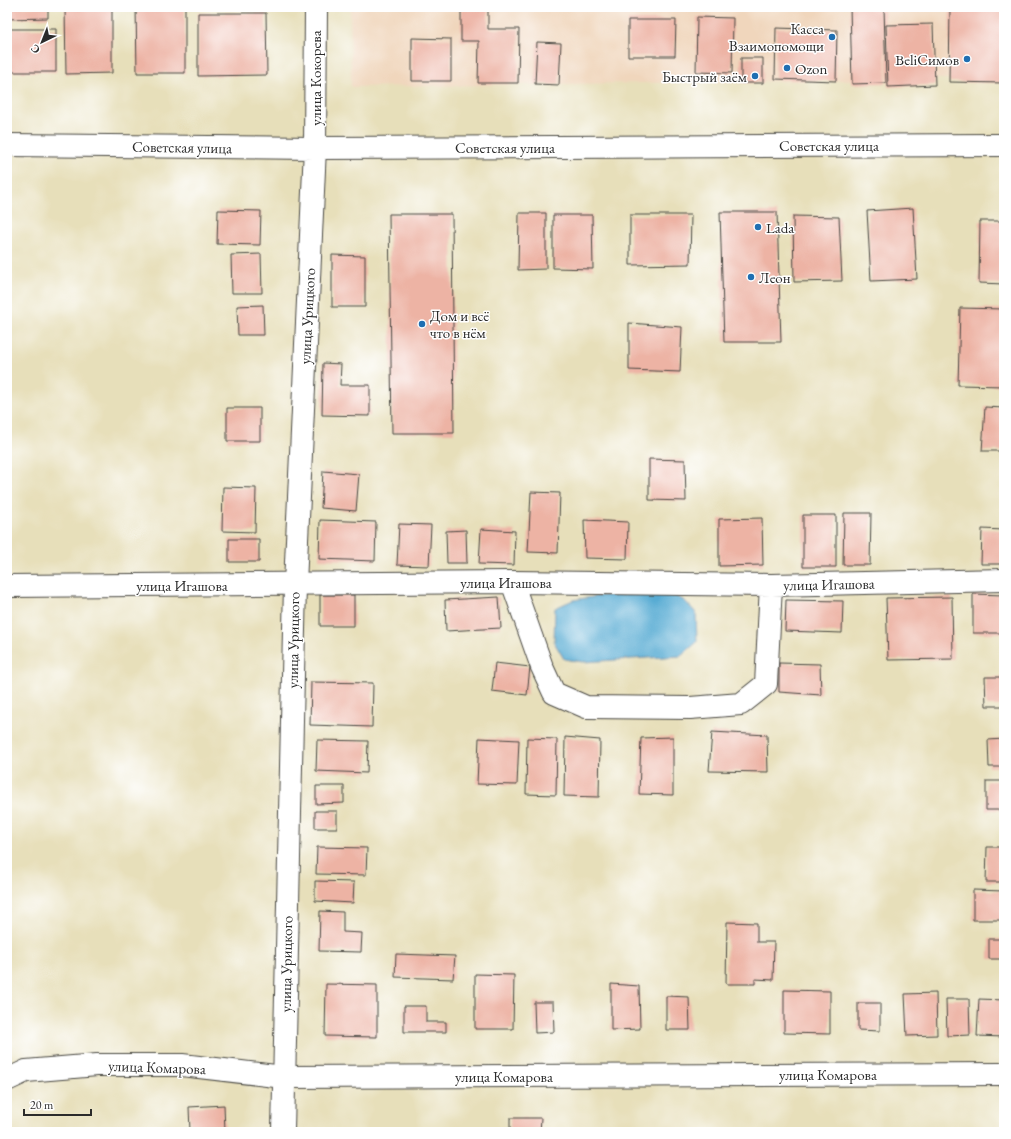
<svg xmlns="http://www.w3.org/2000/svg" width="1011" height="1139" font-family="'EB Garamond',serif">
  <rect width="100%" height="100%" fill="#fff"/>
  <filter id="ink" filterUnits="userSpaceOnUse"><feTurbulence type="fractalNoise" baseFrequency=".025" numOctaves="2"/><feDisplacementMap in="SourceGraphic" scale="8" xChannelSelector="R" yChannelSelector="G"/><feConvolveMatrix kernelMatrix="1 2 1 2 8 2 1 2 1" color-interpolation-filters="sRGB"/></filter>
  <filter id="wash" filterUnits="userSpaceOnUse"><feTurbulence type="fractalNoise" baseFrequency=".012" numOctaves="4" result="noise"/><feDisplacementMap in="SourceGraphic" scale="16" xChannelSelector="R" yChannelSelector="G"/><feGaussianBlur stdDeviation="0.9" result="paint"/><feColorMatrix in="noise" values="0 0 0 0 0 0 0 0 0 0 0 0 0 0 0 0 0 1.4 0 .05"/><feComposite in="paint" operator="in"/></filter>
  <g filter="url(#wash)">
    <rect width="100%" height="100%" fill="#e7dfba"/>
    <path fill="#f0d6bc" d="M350,7H1004V78L351,87Z"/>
    <path fill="#57abd3" stroke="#416b7f" d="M668,592L685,601L696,613L697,642L681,656L583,662L564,659L554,642L555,608L573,600L599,596Z"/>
    <g id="blocks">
      <path fill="#edb3a4" d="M7,7H48V18L7,19Z
        M65,7H112V73L66,74Z
        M136,7H185V73H137Z
        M850,7H884L886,83L852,84Z
        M950,7H1004V83L949,82Z
        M488,9V29H519L518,83H478L479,41H461V10Z
        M198,13H266L267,75L198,76Z
        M697,17L733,18L732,73L696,72Z
        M628,20H676L675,56H628Z
        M933,24L935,85L888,87L886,25Z
        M776,28L837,30L836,81L775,79Z
        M7,29H56V72H7Z
        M412,38L451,39V81H412Z
        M537,42L561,43L559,85L535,84Z
        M741,58H763V83H741Z
        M913,208L917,279L871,281L867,211Z
        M218,210L261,211L260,245L217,244Z
        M720,212H777L781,342H724Z
        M519,213H546V269L518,270Z
        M389,214H452L454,433H392Z
        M553,215H592L593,269L553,268Z
        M630,215H691L690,264L630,265Z
        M793,216L839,217L842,281L794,282Z
        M980,221H1004V284L979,283Z
        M261,254L262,293H232L231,255Z
        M332,255L365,256V307H332Z
        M263,305L264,335H238L237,306Z
        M960,308L1004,309V386L958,385Z
        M629,323L682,327L680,372L629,370Z
        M323,363L341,364L340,385H370V416L322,415Z
        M985,407L1004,408V451H982Z
        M227,408H260V441H227Z
        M649,459L685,460L686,501L649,500Z
        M323,471L359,474L356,511L321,508Z
        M223,487L256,488L255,532L222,531Z
        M531,492L560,493L558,553L528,552Z
        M844,513H871L870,565H843Z
        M803,515H836V567H803Z
        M762,518L763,565L719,566V519Z
        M320,520L376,522L375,561L319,559Z
        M584,520L628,522L627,559L585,558Z
        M399,524L431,525L429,566L397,565Z
        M481,529L515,531L514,565L479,564Z
        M982,529L1004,530V564H981Z
        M466,530L467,563H447L446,531Z
        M229,539H259V562H229Z
        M973,594L1004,595V633H973Z
        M320,595H354V626H320Z
        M499,597L501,628L446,631L445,600Z
        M952,597L953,659L888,660L886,598Z
        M786,600L843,601L842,633L785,631Z
        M495,663L530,667L527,695L492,691Z
        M779,663L820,664L821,695L779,692Z
        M985,677H1004V706H986Z
        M311,682L373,683L372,727L310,725Z
        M712,732L767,735L768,772L709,771Z
        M565,737L600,740L599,797L564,796Z
        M673,737V795L639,794L641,738Z
        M479,738L519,740L517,785L477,784Z
        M527,738L557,739L556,795L526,794Z
        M1004,739V767H989L988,740Z
        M317,740L368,741L367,773L316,771Z
        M986,781H1004V810H986Z
        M316,786H344V803L316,804Z
        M315,811H337V828H315Z
        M317,847L367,848L366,875L316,874Z
        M987,847H1004V882H986Z
        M315,881L354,882L353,903L315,901Z
        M973,890L1004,891V920H973Z
        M320,911L343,912V932L362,933L361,952L319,951Z
        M727,922L757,923V942H774L773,980L755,979V984H726Z
        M989,939H1004V959H989Z
        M396,954L455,956L453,979L395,977Z
        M475,974L514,975L513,1029H475Z
        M326,984L377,985V1037L325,1036Z
        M611,984L639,986L640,1029L611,1030Z
        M784,990L830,991V1034L784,1033Z
        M936,993L937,1035L907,1036L905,994Z
        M666,996L689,997L690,1030H666Z
        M946,999H969L970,1035L947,1036Z
        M979,999L1004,1000V1037L977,1036Z
        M534,1002H553L554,1032L535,1033Z
        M858,1003H880V1031L858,1030Z
        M404,1006H426V1022H446V1032H404Z
        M224,1105L225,1132H190L189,1107Z
        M510,1118H541L540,1132H510Z"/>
    </g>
  </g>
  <g filter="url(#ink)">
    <use href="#blocks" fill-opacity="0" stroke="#474640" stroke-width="1"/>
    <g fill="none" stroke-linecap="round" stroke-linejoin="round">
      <defs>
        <path id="minor" d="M315,148L316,7
          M512,582L542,667L554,693L586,707L690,708L741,704L766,684L771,585
          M7,586L512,582L771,585L1004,580
          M7,1080L26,1071L97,1065H182L284,1077L1004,1074"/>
        <path id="secondary" d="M7,145L315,148L1004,145
          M283,1132L295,584L315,148"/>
      </defs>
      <use href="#minor" stroke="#474640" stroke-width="24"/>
      <use href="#secondary" stroke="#474640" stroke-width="24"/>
      <use href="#minor" stroke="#fff" stroke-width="22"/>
      <use href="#secondary" stroke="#fff" stroke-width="22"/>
    </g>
  </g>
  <g fill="#1f6fb2" stroke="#fff" stroke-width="1.5">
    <circle cx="832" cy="37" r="4"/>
    <circle cx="967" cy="59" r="4"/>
    <circle cx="787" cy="68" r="4"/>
    <circle cx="755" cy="76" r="4"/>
    <circle cx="758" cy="227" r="4"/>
    <circle cx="751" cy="277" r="4"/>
    <circle cx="422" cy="324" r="4"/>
  </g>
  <g text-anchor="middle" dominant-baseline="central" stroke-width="3" stroke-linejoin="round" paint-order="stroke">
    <g font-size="15" fill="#2b2b2b" stroke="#fff" text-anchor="start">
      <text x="824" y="28" text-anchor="end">Касса<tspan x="824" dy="17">Взаимопомощи</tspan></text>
      <text x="959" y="59" text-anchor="end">BeliСимов</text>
      <text x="795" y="68">Ozon</text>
      <text x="747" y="76" text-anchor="end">Быстрый заём</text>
      <text x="766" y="227">Lada</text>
      <text x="759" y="277">Леон</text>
      <text x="430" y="315">Дом и всё<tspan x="430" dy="17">что в нём</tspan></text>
    </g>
    <g font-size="15" fill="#2b2b2b" stroke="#fff">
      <text transform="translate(315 78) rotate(-90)">улица Кокорева</text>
      <text x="829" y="145">Советская улица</text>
      <text transform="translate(182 147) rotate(1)">Советская улица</text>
      <text x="505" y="147">Советская улица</text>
      <text transform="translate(307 316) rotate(-87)">улица Урицкого</text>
      <text x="506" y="582">улица Игашова</text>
      <text transform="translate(829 584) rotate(-1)">улица Игашова</text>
      <text x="182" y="585">улица Игашова</text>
      <text transform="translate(293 640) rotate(-89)">улица Урицкого</text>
      <text transform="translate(286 964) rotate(-89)">улица Урицкого</text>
      <text transform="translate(157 1067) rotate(2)">улица Комарова</text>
      <text x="828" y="1074">улица Комарова</text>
      <text x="504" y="1076">улица Комарова</text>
    </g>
  </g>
  <rect width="1011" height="1139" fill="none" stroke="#fff" stroke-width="24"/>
  <g transform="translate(42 42) rotate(223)" stroke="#ffffff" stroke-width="3" paint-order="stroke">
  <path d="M0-3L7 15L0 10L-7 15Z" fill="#2b2b2b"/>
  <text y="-6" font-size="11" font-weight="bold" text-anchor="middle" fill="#2b2b2b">С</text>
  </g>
  <path d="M24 1109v6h67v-6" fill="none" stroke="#2b2b2b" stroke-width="2"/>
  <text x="30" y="1109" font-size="12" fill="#2b2b2b" stroke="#ffffff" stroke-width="3" paint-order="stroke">20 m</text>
</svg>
